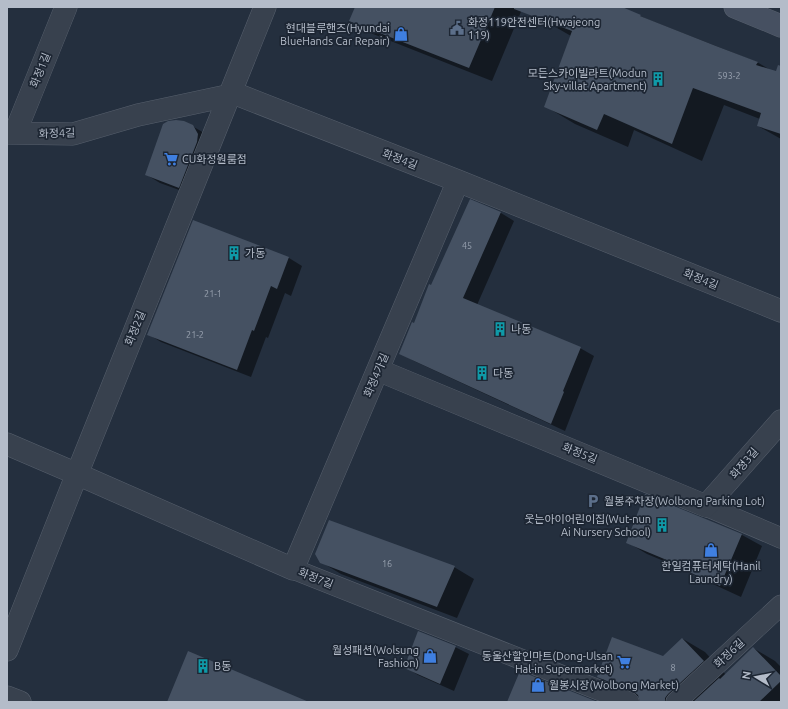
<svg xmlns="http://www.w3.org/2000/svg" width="788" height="709" font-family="Ubuntu,'Noto Sans KR',sans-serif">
  <rect width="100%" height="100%" fill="#242f3e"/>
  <path fill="#0007" d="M356,7H523L492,81L373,34L350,21Z
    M542,7H619L647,19L757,62L772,71L781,74V139L758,126L760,119L724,105L702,161L634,130L628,147L575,124L545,106L571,36L538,17Z
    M192,126L206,134L193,195L160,183L147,175Z
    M470,201L501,213L514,221L477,305L580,348L594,356L565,431L414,361L400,353L415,324Z
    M193,221L289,258L302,266L291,296L285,293L268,338L266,337L251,377L161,342L148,334Z
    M742,535L762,546L741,597L702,579L683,569L647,554L627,542Z
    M321,562L454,567L474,579L457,618L341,574Z
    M683,639L705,652L726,675L753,648L775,661L781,667V702H641L640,697L620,689L598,677L664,657Z
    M455,647L469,654L454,691L418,675L405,667Z"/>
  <path fill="#455162" d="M355,7H495L469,68L349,21Z
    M514,7H622L641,15L640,16L716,46L758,62L756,65L776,71L778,65L781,66V134L757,126L761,113L693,88L672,144L604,114L597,130L544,107L572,31L514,9Z
    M176,120L184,121L193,125L198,134L197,142L179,188L145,175L163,124L168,121Z
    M470,199L501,212L463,298L581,347L563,391L564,392L551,424L399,354L412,322L414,323L429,284L431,285Z
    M193,220L289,257L277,289L271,286L254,331L252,330L237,370L147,335Z
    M645,494L742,534L720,586L680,568L681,566L626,543Z
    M329,520L455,566L437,607L320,563L315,554Z
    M418,631L456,646L440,684L404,668Z
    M612,637L663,656L682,638L704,661L668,694L665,698V702H640L638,695L634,692L597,677Z
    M753,647L781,676V681L759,702H693L719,678L720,679Z
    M188,651L309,702H167Z
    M520,671L598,702H507Z"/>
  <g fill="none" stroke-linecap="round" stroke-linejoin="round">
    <defs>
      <path id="pedestrian" d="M706,506L781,538
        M293,569L629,702
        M676,702L781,605"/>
      <path id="minor" d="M7,133L73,134L138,115L236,94L458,181L781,311
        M15,133L66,7
        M378,370L706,506L781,421
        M7,444L77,474L293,569L458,181
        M7,650L77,474L265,7
        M7,697L20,702"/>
      <path id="secondary" d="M735,7L781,26"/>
    </defs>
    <use href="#pedestrian" stroke="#565f6c" stroke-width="21"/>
    <use href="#minor" stroke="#565f6c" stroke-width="23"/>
    <use href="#secondary" stroke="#565f6c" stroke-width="23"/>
    <use href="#pedestrian" stroke="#38414e" stroke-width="20"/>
    <use href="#minor" stroke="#38414e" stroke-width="22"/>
    <use href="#secondary" stroke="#465061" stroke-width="22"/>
  </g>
  <defs>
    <symbol id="civic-bare" viewBox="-9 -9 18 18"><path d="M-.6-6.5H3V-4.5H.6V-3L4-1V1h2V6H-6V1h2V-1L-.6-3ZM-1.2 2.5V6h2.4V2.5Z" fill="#5c6f8a" stroke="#1d2633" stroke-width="2.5" paint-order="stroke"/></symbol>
    <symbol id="shop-bare" viewBox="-9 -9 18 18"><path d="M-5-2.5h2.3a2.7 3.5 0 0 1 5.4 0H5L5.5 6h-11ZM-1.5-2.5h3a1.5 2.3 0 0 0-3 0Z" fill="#3f7fe0" stroke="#1d2633" stroke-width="2.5" paint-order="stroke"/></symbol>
    <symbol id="building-bare" viewBox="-9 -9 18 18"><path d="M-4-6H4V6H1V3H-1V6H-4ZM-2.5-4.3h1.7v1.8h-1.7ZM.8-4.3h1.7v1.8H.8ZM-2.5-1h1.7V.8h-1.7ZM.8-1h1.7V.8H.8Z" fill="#0f9aa8" stroke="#1d2633" stroke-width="2.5" paint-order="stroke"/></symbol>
    <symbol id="supermarket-bare" viewBox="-9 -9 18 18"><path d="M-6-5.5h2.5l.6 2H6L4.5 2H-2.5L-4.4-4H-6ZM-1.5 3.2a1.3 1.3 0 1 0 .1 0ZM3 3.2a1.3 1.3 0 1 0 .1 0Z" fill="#3f7fe0" stroke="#1d2633" stroke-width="2.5" paint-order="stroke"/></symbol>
    <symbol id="parking-bare" viewBox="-9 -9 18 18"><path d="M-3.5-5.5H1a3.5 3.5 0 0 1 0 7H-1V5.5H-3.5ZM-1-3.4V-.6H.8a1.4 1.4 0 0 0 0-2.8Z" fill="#5c6f8a" stroke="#1d2633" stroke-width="2.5" paint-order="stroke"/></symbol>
  </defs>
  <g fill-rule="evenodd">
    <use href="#civic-bare" x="447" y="18" width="20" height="20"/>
    <use href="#shop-bare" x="391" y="24" width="20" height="20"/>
    <use href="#building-bare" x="648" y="69" width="20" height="20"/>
    <use href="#supermarket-bare" x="161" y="149" width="20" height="20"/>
    <use href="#building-bare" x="224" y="243" width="20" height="20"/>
    <use href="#building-bare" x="490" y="319" width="20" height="20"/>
    <use href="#building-bare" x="472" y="363" width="20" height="20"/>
    <use href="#parking-bare" x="583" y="491" width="20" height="20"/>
    <use href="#building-bare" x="652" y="515" width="20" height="20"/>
    <use href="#shop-bare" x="701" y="540" width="20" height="20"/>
    <use href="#shop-bare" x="420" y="646" width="20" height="20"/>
    <use href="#supermarket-bare" x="614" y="652" width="20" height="20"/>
    <use href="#building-bare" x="193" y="656" width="20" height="20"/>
    <use href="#shop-bare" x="528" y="675" width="20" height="20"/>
  </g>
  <g text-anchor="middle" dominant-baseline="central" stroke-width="3.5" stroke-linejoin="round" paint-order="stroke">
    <g font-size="9" fill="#98a1af">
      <text x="729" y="76">593-2</text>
      <text x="467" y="246">45</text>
      <text x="213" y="294">21-1</text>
      <text x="195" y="335">21-2</text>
      <text x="387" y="564">16</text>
      <text x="673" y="668">8</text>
    </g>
    <g font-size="11" fill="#b4bcc9" stroke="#1d2633" text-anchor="start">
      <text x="468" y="22">화정119안전센터(Hwajeong<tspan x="468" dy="13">119)</tspan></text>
      <text x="390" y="28" text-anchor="end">현대블루핸즈(Hyundai<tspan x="390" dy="13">BlueHands Car Repair)</tspan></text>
      <text x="647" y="73" text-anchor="end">모든스카이빌라트(Modun<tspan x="647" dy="13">Sky-villat Apartment)</tspan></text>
      <text x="182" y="159">CU화정원룸점</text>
      <text x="245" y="253">가동</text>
      <text x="511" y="329">나동</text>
      <text x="493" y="373">다동</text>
      <text x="604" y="501">월봉주차장(Wolbong Parking Lot)</text>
      <text x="651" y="519" text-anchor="end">웃는아이어린이집(Wut-nun<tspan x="651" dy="13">Ai Nursery School)</tspan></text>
      <text x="711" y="566" text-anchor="middle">한일컴퓨터세탁(Hanil<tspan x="711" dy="13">Laundry)</tspan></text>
      <text x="419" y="650" text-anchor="end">월성패션(Wolsung<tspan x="419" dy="13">Fashion)</tspan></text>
      <text x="613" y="656" text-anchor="end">동울산할인마트(Dong-Ulsan<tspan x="613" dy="13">Hal-in Supermarket)</tspan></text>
      <text x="214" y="666">B동</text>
      <text x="549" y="685">월봉시장(Wolbong Market)</text>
    </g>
    <g font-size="11" fill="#b4bcc9" stroke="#1d2633">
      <text transform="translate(40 70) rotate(-68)">화정1길</text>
      <text transform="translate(57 133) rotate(-2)">화정4길</text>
      <text transform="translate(400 159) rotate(21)">화정4길</text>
      <text transform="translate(701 279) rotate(22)">화정4길</text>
      <text transform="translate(135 328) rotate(-68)">화정2길</text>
      <text transform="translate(376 375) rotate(-67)">화정4가길</text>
      <text transform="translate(580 453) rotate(22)">화정5길</text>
      <text transform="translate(744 463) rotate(-49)">화정3길</text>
      <text transform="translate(316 578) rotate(22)">화정7길</text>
      <text transform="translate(729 653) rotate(-43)">화정6길</text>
    </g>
  </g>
  <rect width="788" height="709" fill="none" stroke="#b4bcc9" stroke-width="16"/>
  <g transform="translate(756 677) rotate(280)" stroke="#1d2633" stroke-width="3" paint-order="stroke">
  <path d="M0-3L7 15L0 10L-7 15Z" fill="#b4bcc9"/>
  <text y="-6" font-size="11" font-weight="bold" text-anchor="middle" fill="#b4bcc9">N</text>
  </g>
</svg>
